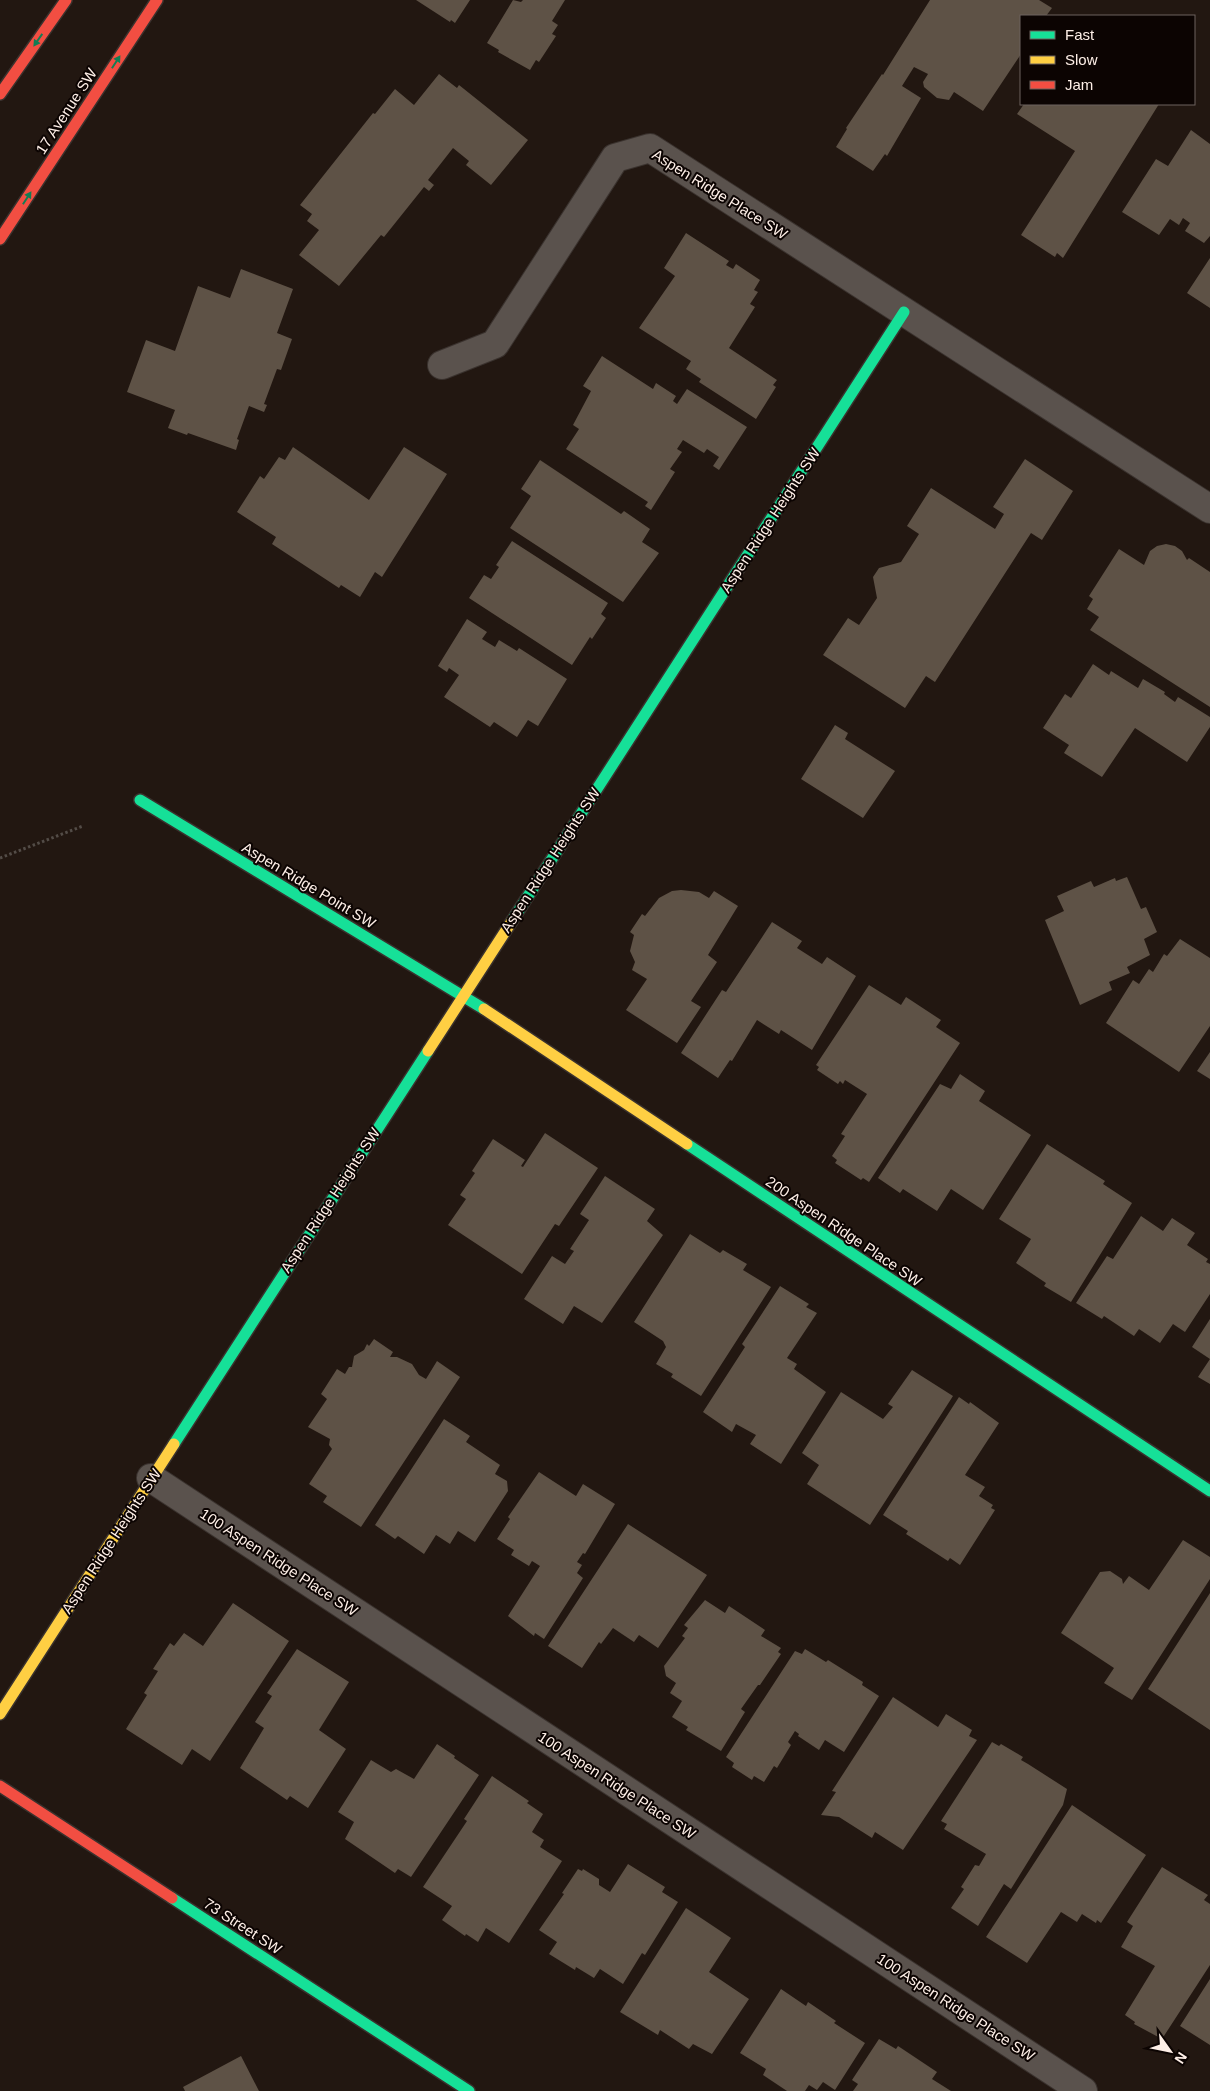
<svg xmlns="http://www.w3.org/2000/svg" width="1210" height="2091" font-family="Helvetica,sans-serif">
  <rect width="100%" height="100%" fill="#221711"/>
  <path fill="#5e5246" d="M416,0H470L455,23L451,20L450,22Z
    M513,0L521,2L523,0H565L552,21L558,25L552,34L556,36L539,62L536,60L530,70L498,52L499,50L487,43Z
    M930,0H1039L1052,8L1046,16H1021V54L983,111L954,92L949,100L937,98L924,87L923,82L928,74L914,67L902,86L921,98L887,156L885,154L873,171L836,147L847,129L846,128L882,74L883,75Z
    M439,74L457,88L459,85L528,140L491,185L466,165L469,161L453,148L428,180L434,185L429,191L424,187L384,237L381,235L339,286L299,255L319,230L307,221L312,214L300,205L373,113L375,114L395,89L414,105Z
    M1024,104H1159L1063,258L1057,253L1055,257L1021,235L1075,151L1017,114Z
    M1191,130L1210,144V236L1204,243L1185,231L1190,223L1183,218L1179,225L1170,219L1159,235L1122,212L1156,159L1168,166Z
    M686,233L729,261L726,265L733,269L736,264L760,280L754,290L758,292L750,304L755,307L729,348L777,380L773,385L776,387L756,419L699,382L701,379L686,369L691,361L639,328L675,276L664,268Z
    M1210,258V308L1187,293Z
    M241,269L293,289L277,333L292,339L281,370L277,369L264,404L267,405L264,412L249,406L237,439L239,440L236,450L188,433L187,435L168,428L175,410L127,392L146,340L175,351L198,286L230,298Z
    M602,356L653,389L656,383L676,396L673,401L677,404L687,389L747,427L719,470L713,466L719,457L707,449L704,453L683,440L677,449L682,452L670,469L675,472L651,510L645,506L648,502L566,449L579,429L573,425L591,391L583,386Z
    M293,447L369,500L404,447L447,474L382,577L375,572L360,597L341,585L339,588L272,544L276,537L237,512L260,476L264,479L279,457L285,460Z
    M1025,459L1073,491L1042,540L1031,533L935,682L926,676L905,708L823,655L848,618L859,625L877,598L873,577L879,568L901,562L919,534L907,526L931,488L995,529L1004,514L993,507Z
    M540,460L621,514L624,511L650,529L642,542L659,553L623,602L510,528L531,496L521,489Z
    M512,541L608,603L601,614L606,618L592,639L590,637L572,665L469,598L484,575L491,579L499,567L496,565Z
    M1166,544L1175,546L1182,551L1187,560L1189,558L1210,572V707L1090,630L1099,617L1087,609L1093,599L1089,596L1119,549L1144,565L1150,551L1157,546Z
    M467,619L487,632L482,639L495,647L499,640L517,651L519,648L567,679L538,726L528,720L517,737L494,722L490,727L444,697L459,675L449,668L447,672L438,666Z
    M1093,664L1109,675L1111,671L1138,688L1143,679L1165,692L1164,694L1175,702L1178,697L1210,717V727L1187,762L1135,728L1102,777L1064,753L1069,745L1043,728L1065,694L1071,698Z
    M835,725L848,733L845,739L895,771L863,818L801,779Z
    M1127,877L1141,909L1146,907L1157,932L1144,939L1150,955L1127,967L1130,973L1109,982L1112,990L1080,1005L1045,920L1064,911L1057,896L1091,881L1094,887L1115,878L1116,881Z
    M681,890L699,892L709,898L714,891L738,906L708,955L717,962L691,1001L701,1007L677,1043L626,1010L647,979L632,970L635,962L630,951L634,935L630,932L642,914L645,916L659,898L672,891Z
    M772,922L802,941L797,948L822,964L827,957L856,976L812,1050L781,1030L779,1034L757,1020L732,1061L730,1060L718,1078L681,1053L722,990L726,992Z
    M1180,939L1210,958V1026L1179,1072L1106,1023L1133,980L1139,984L1149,969L1153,972L1164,954L1167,956Z
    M869,985L901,1005L906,997L941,1020L936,1027L960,1043L869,1182L863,1178L861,1180L835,1163L837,1160L832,1156L845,1136L841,1134L867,1094L845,1080L843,1084L840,1081L838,1084L817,1070L819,1067L816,1065Z
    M1210,1052V1079L1197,1071Z
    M960,1074L985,1091L979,1101L1031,1135L983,1210L951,1189L937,1211L903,1189L900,1193L878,1178L940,1084L951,1089Z
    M545,1133L598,1168L559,1226L555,1224L522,1274L448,1225L466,1199L460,1195L475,1173L472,1171L493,1139L525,1160L521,1166L523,1167Z
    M1047,1144L1105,1181L1103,1184L1132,1203L1071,1302L1044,1286L1046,1283L1016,1263L1031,1239L999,1219Z
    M605,1176L655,1209L647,1221L663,1235L602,1323L574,1306L563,1324L524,1299L552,1256L565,1264L574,1251L570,1249L589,1220L580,1214Z
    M1141,1216L1163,1231L1172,1218L1195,1233L1187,1245L1208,1259L1206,1262L1210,1264V1294L1185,1332L1173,1324L1160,1343L1139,1329L1134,1336L1104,1316L1102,1319L1076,1303L1107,1256L1113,1259Z
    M690,1234L720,1253L723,1250L747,1264L743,1270L771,1287L701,1396L671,1377L673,1374L656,1364L666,1347L663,1341L634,1322Z
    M780,1286L809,1304L806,1307L817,1313L787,1358L797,1364L794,1369L826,1392L781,1464L750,1444L756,1435L736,1424L732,1432L703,1412L745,1347L742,1344Z
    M1210,1319V1384L1198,1377L1210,1359L1192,1347Z
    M374,1339L393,1352L390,1357H397L412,1364L419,1375L426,1379L437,1361L460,1377L361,1527L323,1502L327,1496L309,1484L332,1449L329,1445L330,1439L308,1427L327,1399L321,1394L337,1369L345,1374L349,1367H352L354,1356L364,1350L367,1344L369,1346Z
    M912,1370L953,1396L870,1525L807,1484L819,1465L802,1453L841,1392L883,1419L893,1407L888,1404Z
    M959,1397L969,1404L970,1402L999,1423L965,1475L985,1487L979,1496L993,1505L991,1508L995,1510L960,1565L950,1558L948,1561L906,1534L908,1531L883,1515Z
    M444,1419L470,1436L466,1442L500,1465L495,1474L507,1481L508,1491L475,1542L458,1531L450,1544L436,1535L424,1554L398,1536L395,1539L375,1525Z
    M539,1472L576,1496L583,1484L615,1504L585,1554L583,1553L577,1562L582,1565L577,1573L583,1578L544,1639L535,1633L534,1636L508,1616L540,1566L532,1561L529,1566L511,1555L514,1550L497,1539L510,1519L508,1517Z
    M628,1524L707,1575L658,1648L639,1635L634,1642L613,1628L601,1644L599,1642L582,1668L548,1646Z
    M1183,1540L1210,1557V1579L1132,1700L1104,1683L1114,1668L1061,1633L1100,1572L1110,1571L1122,1579L1123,1584L1129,1576L1149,1590Z
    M1210,1593V1730L1148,1689Z
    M705,1600L725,1613L729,1606L765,1630L761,1636L781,1648L778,1652L781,1654L760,1685H758L741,1709L745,1712L721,1751L686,1730L688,1727L672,1717L682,1701L670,1693L676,1683L666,1676L664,1666L685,1638L682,1636L688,1628L684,1625Z
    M233,1603L289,1641L210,1761L192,1749L182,1765L126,1729L147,1695L144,1693L158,1671L153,1669L170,1643L174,1646L184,1633L203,1646Z
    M297,1649L349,1682L319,1730L346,1749L308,1808L290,1796L287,1800L240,1768L264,1728L255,1722L272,1696L267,1693Z
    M805,1649L826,1662L828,1660L863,1682L862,1685L879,1696L844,1752L825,1740L819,1750L798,1736L799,1734L795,1731L788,1742L791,1745L777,1768L774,1766L764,1782L754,1776L752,1780L732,1767L734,1763L726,1757L795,1651L802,1654Z
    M893,1697L938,1727L946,1714L972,1730L969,1736L977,1740L903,1850L875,1832L872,1838L839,1817L821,1815L836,1792L832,1791Z
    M992,1742L999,1746L1001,1744L1023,1757L1021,1760L1028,1764L1067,1789L1063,1805L1011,1889L1004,1884L978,1926L951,1908L964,1889L961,1887L975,1865L979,1866L986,1854L944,1829L947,1824L941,1821Z
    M437,1744L455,1756L454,1758L479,1775L411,1877L398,1869L395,1873L345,1839L354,1822L338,1812L371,1760L391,1772L396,1769L414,1779Z
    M492,1776L529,1801L527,1803L543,1814L532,1832L544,1840L540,1847L562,1861L509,1943L486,1928L478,1942L466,1934L465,1936L442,1920L452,1906L423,1887L467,1821L464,1819Z
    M1072,1805L1146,1855L1101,1923L1097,1920L1096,1923L1082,1914L1077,1922L1061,1912L1027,1963L986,1937Z
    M628,1864L665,1887L662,1892L678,1902L645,1955L642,1953L623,1984L600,1969L594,1978L576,1967L575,1970L549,1954L557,1942L539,1930L564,1894L562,1893L578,1869L582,1871L583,1869L599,1879V1885L610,1892Z
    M1162,1867L1208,1895L1204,1900L1210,1904V1965L1162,2039L1134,2024L1135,2022L1125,2015L1155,1966L1121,1947L1133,1926L1127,1922Z
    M686,1908L731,1938L709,1972L749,1999L712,2054L693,2044L689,2049L660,2030L658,2035L620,2012Z
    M1210,1979V2045L1180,2026Z
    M781,1989L806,2006L808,2002L836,2021L834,2023L865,2043L835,2090L823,2082L817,2090L809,2085L805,2091H787L763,2075L766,2069L740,2053Z
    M879,2039L896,2049L898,2046L937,2072L932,2079L951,2091H853L858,2084L852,2080Z
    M241,2056L259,2091H185L183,2087Z"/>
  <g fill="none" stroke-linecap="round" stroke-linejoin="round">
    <defs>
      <path id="street" d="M442,365L495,344L615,158L650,148L1210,509
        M151,1478L1083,2091"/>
      <path id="fast" d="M140,800L484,1009
        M512,921L904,312
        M687,1144L1210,1491
        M174,1444L428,1051
        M172,1898L469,2091"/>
      <path id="slow" d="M484,1009L687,1144
        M428,1051L512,921
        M0,1714L174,1444"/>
      <path id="jam" d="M0,94L66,0
        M0,239L157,0
        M0,1786L172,1898"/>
    </defs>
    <use href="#street" stroke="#3a322e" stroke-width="30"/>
    <use href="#fast" stroke="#3a322e" stroke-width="14"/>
    <use href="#slow" stroke="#3a322e" stroke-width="14"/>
    <use href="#jam" stroke="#3a322e" stroke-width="14"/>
    <path stroke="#534c47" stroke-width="3" stroke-dasharray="2.5 2.5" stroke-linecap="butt" d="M0,858L83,826"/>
    <use href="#street" stroke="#5a524d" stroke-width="28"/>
    <use href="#fast" stroke="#16e098" stroke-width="11"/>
    <use href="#slow" stroke="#ffcf43" stroke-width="11"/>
    <use href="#jam" stroke="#f24e42" stroke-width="11"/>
  </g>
  <defs><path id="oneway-solid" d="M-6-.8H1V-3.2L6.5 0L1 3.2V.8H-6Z" transform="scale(1.25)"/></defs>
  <g fill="#127d54">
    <use href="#oneway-solid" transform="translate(38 40) rotate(125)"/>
    <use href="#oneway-solid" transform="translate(116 62) rotate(-57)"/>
    <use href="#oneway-solid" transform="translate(27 198) rotate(-57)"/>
  </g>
  <g text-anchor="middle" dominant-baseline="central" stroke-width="4" stroke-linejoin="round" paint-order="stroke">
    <g font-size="15" fill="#feefe7" stroke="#0c0402">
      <text transform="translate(66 111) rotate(-57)">17 Avenue SW</text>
      <text transform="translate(720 194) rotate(32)">Aspen Ridge Place SW</text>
      <text transform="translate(770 520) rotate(-57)">Aspen Ridge Heights SW</text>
      <text transform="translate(550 860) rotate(-57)">Aspen Ridge Heights SW</text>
      <text transform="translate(309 885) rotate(31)">Aspen Ridge Point SW</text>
      <text transform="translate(330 1200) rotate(-57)">Aspen Ridge Heights SW</text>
      <text transform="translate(844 1231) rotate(34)">200 Aspen Ridge Place SW</text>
      <text transform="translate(111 1541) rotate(-57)">Aspen Ridge Heights SW</text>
      <text transform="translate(279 1562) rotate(33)">100 Aspen Ridge Place SW</text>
      <text transform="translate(617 1785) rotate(33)">100 Aspen Ridge Place SW</text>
      <text transform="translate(243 1926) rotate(33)">73 Street SW</text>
      <text transform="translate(956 2007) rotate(33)">100 Aspen Ridge Place SW</text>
    </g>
  </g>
  <rect x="1020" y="15" width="175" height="90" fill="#0c0402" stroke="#6d625e"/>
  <rect x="1030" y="31" width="25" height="8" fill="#16e098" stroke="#6d625e"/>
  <text x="1065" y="40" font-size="15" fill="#feefe7">Fast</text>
  <rect x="1030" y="56" width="25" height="8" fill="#ffcf43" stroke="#6d625e"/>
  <text x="1065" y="65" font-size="15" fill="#feefe7">Slow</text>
  <rect x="1030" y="81" width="25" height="8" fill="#f24e42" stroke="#6d625e"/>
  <text x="1065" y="90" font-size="15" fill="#feefe7">Jam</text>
  <g transform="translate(1170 2051) rotate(123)" stroke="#0c0402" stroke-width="4" paint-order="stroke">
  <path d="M0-4L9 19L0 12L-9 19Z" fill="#feefe7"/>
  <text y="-8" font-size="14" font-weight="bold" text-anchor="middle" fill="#feefe7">N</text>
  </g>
</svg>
